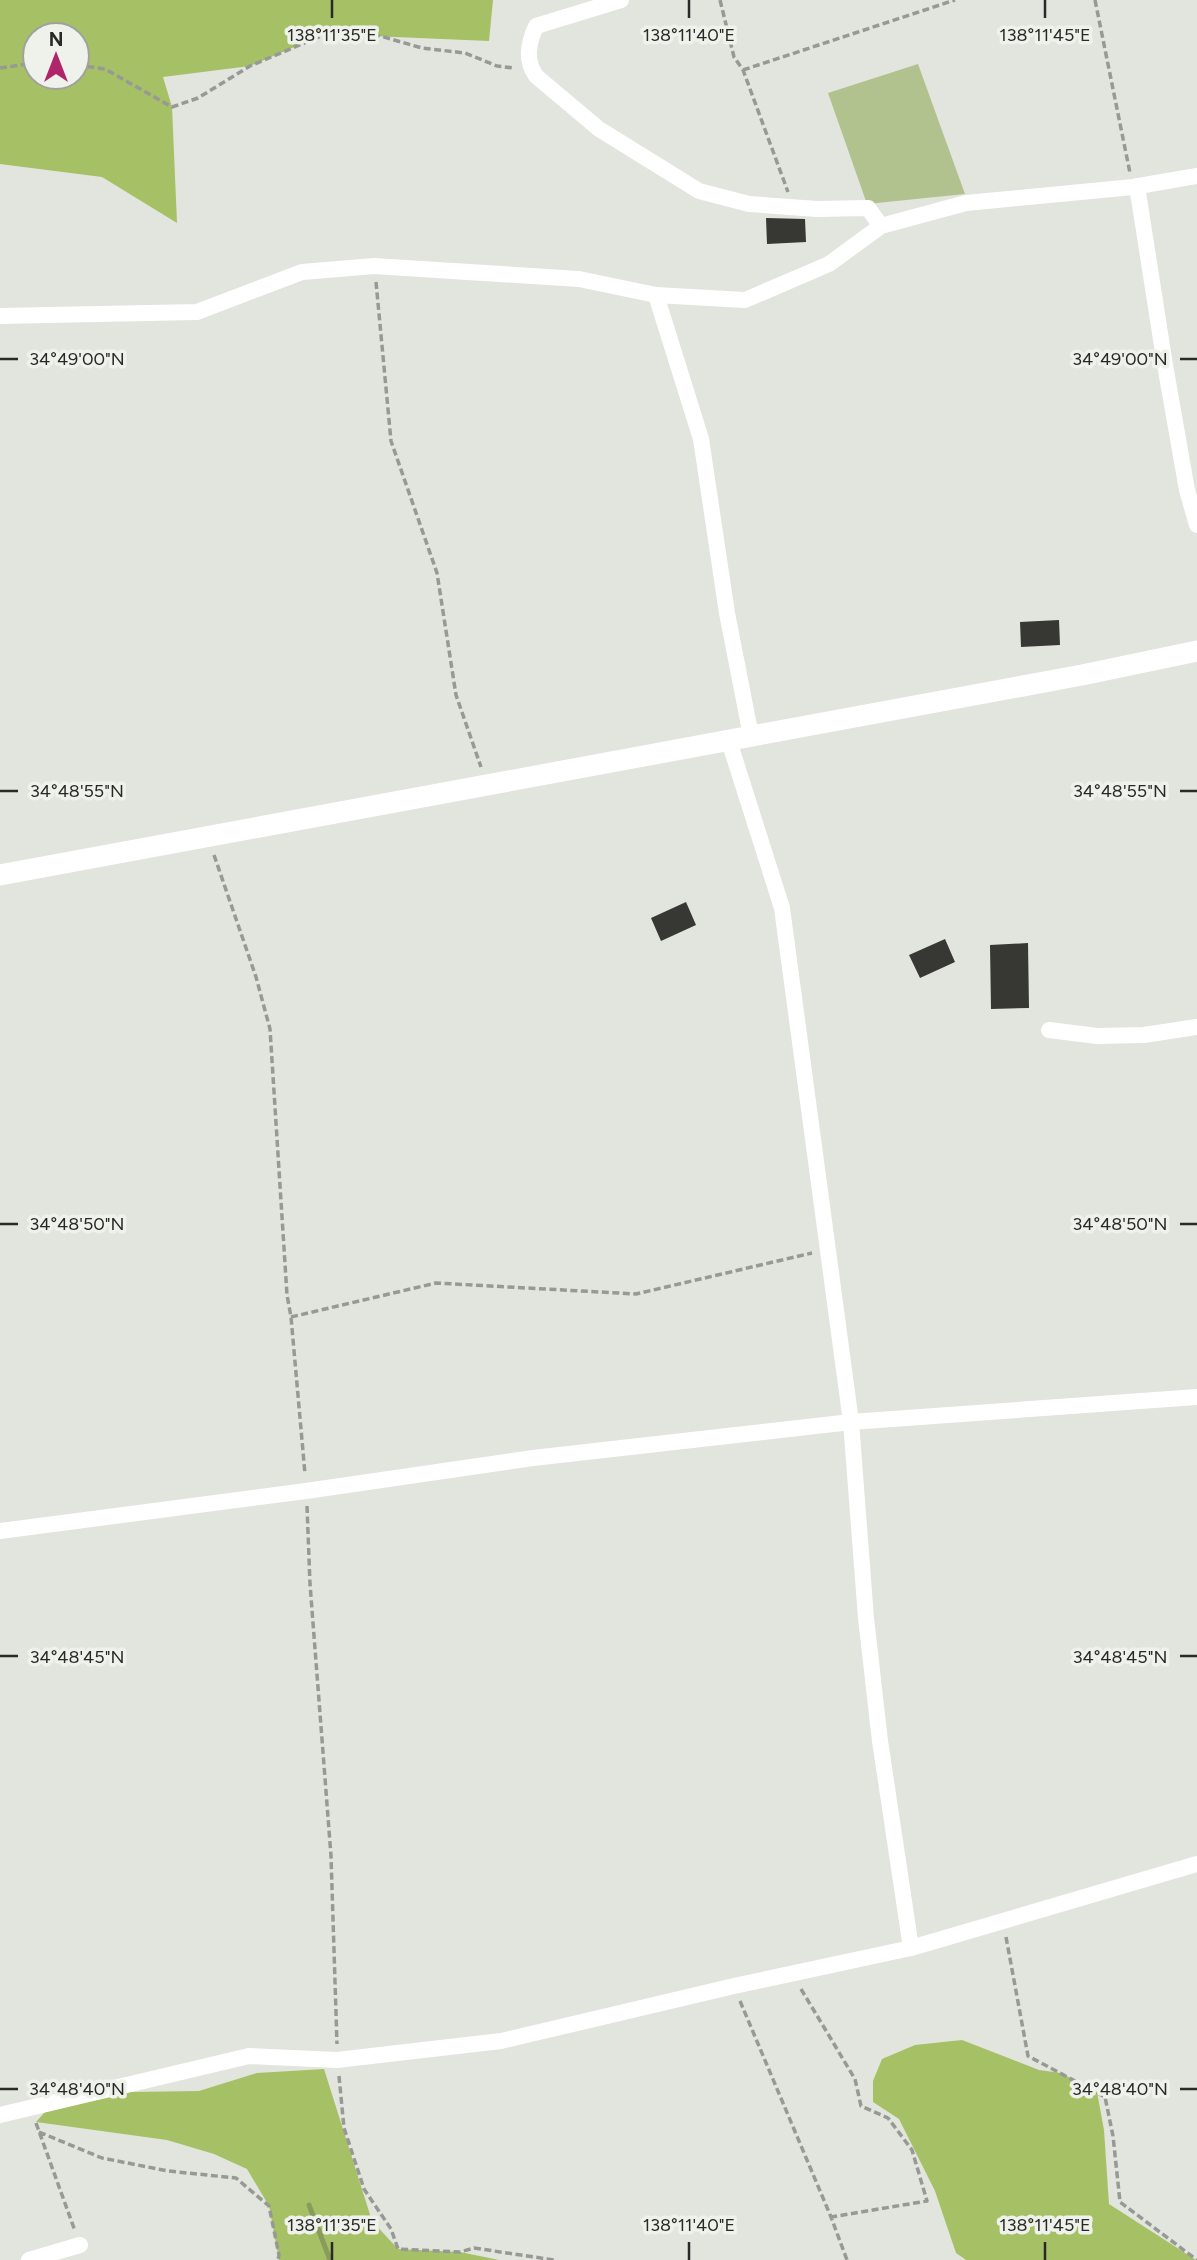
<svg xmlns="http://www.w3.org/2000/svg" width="1197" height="2260" font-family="Figtree,sans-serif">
  <rect width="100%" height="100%" fill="#e2e4de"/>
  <path fill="#b2c28e" d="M918,64L965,194L867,204L828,93Z"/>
  <path fill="#a6c065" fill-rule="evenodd" d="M0,0H493L489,41L325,34L250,66L163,77L172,107L177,223L102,177L0,164ZM77,35V77H35V35Z
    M962,2040L1039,2070L1061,2073L1097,2092L1104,2130L1109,2204L1196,2260H966L956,2253L935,2191L899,2119L873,2102V2081L882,2059L915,2045Z
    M324,2069L372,2221L398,2249L460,2252L499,2260H279L269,2206L247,2169L214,2154L167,2140L36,2122L62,2093L199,2091L257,2073Z"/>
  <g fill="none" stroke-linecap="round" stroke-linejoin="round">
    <path stroke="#899c5c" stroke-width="5" d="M309,2205L330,2260"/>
  </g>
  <path fill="#373834" d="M766,218L805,219L806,242L767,244Z
    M1059,620L1060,645L1021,647L1020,622Z
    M686,902L696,925L661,941L651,918Z
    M945,939L955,962L920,978L909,955Z
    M1028,943L1029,1008L991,1009L990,945Z"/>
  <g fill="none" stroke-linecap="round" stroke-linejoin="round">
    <path stroke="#979995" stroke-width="3.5" stroke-dasharray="7 3.5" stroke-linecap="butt" d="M720,0L734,57L743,70L788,192
      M1095,0L1130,173
      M77,65L105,69L172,107L198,98L250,66L340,28L356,29L422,48L465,53L497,66L513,68
      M0,68L35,63
      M743,70L955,0
      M376,282L391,441L437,573L456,695L481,767
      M214,855L256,977L270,1029L287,1295L291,1317L305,1474
      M291,1317L436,1283L636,1294L812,1253
      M307,1506L310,1584L331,1856L337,2044
      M1006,1937L1028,2056L1105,2097L1113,2136L1120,2202L1197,2260
      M801,1989L855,2079L861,2106L888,2118L912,2150L927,2201L831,2217
      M740,2001L831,2217L847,2260
      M339,2076L344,2128L364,2189L391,2229L398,2249L460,2252L474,2248L554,2260
      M36,2123L75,2231
      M39,2132L102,2158L168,2171L236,2178L269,2206L279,2255L278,2260"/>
    <path stroke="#fff" stroke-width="16" d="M621,0L536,26C528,44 525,60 536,76L599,129L699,191L749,204L817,209L868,208L881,226
      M1137,186L1165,365L1187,490L1197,525
      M656,295L701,439L727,613L751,736
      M0,316L197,312L302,272L374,266L579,279L656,295L745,300L829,264L881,226L966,203L1133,187L1197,176
      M729,741L782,908L851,1422L866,1618L880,1741L911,1948
      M1049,1030L1097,1036L1144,1035L1197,1027
      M0,1531L306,1491L533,1458L851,1422L1197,1397
      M0,2115L249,2056L337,2060L501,2041L734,1986L911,1948L1197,1864
      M29,2260L80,2245"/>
    <path stroke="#fff" stroke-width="21" d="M0,875L1082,675L1197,651"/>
  </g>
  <path fill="none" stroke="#292a28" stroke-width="2.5" d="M332,0V18M689,0V18M1045,0V18M0,359H18M1180,359H1197M0,791H18M1180,791H1197M0,1224H18M1180,1224H1197M0,1656H18M1180,1656H1197M0,2089H18M1180,2089H1197M332,2242V2260M689,2242V2260M1045,2242V2260"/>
  <g font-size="18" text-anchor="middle" fill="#292a28" stroke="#eff1eb" stroke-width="7" stroke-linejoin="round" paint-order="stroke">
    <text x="332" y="41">138°11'35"E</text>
    <text x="689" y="41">138°11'40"E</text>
    <text x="1045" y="41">138°11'45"E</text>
    <text x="77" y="365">34°49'00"N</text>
    <text x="1120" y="365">34°49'00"N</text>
    <text x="77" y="797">34°48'55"N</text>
    <text x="1120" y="797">34°48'55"N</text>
    <text x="77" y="1230">34°48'50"N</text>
    <text x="1120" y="1230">34°48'50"N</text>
    <text x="77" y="1663">34°48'45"N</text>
    <text x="1120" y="1663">34°48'45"N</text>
    <text x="77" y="2095">34°48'40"N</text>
    <text x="1120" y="2095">34°48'40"N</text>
    <text x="332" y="2231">138°11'35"E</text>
    <text x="689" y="2231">138°11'40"E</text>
    <text x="1045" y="2231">138°11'45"E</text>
  </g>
  <g transform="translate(56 56)"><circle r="33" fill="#eff1eb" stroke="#a0a19d" stroke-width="2"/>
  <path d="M0-5L12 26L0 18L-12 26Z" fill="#ae2669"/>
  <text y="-10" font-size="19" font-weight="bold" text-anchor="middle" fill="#292a28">N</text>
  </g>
</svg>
